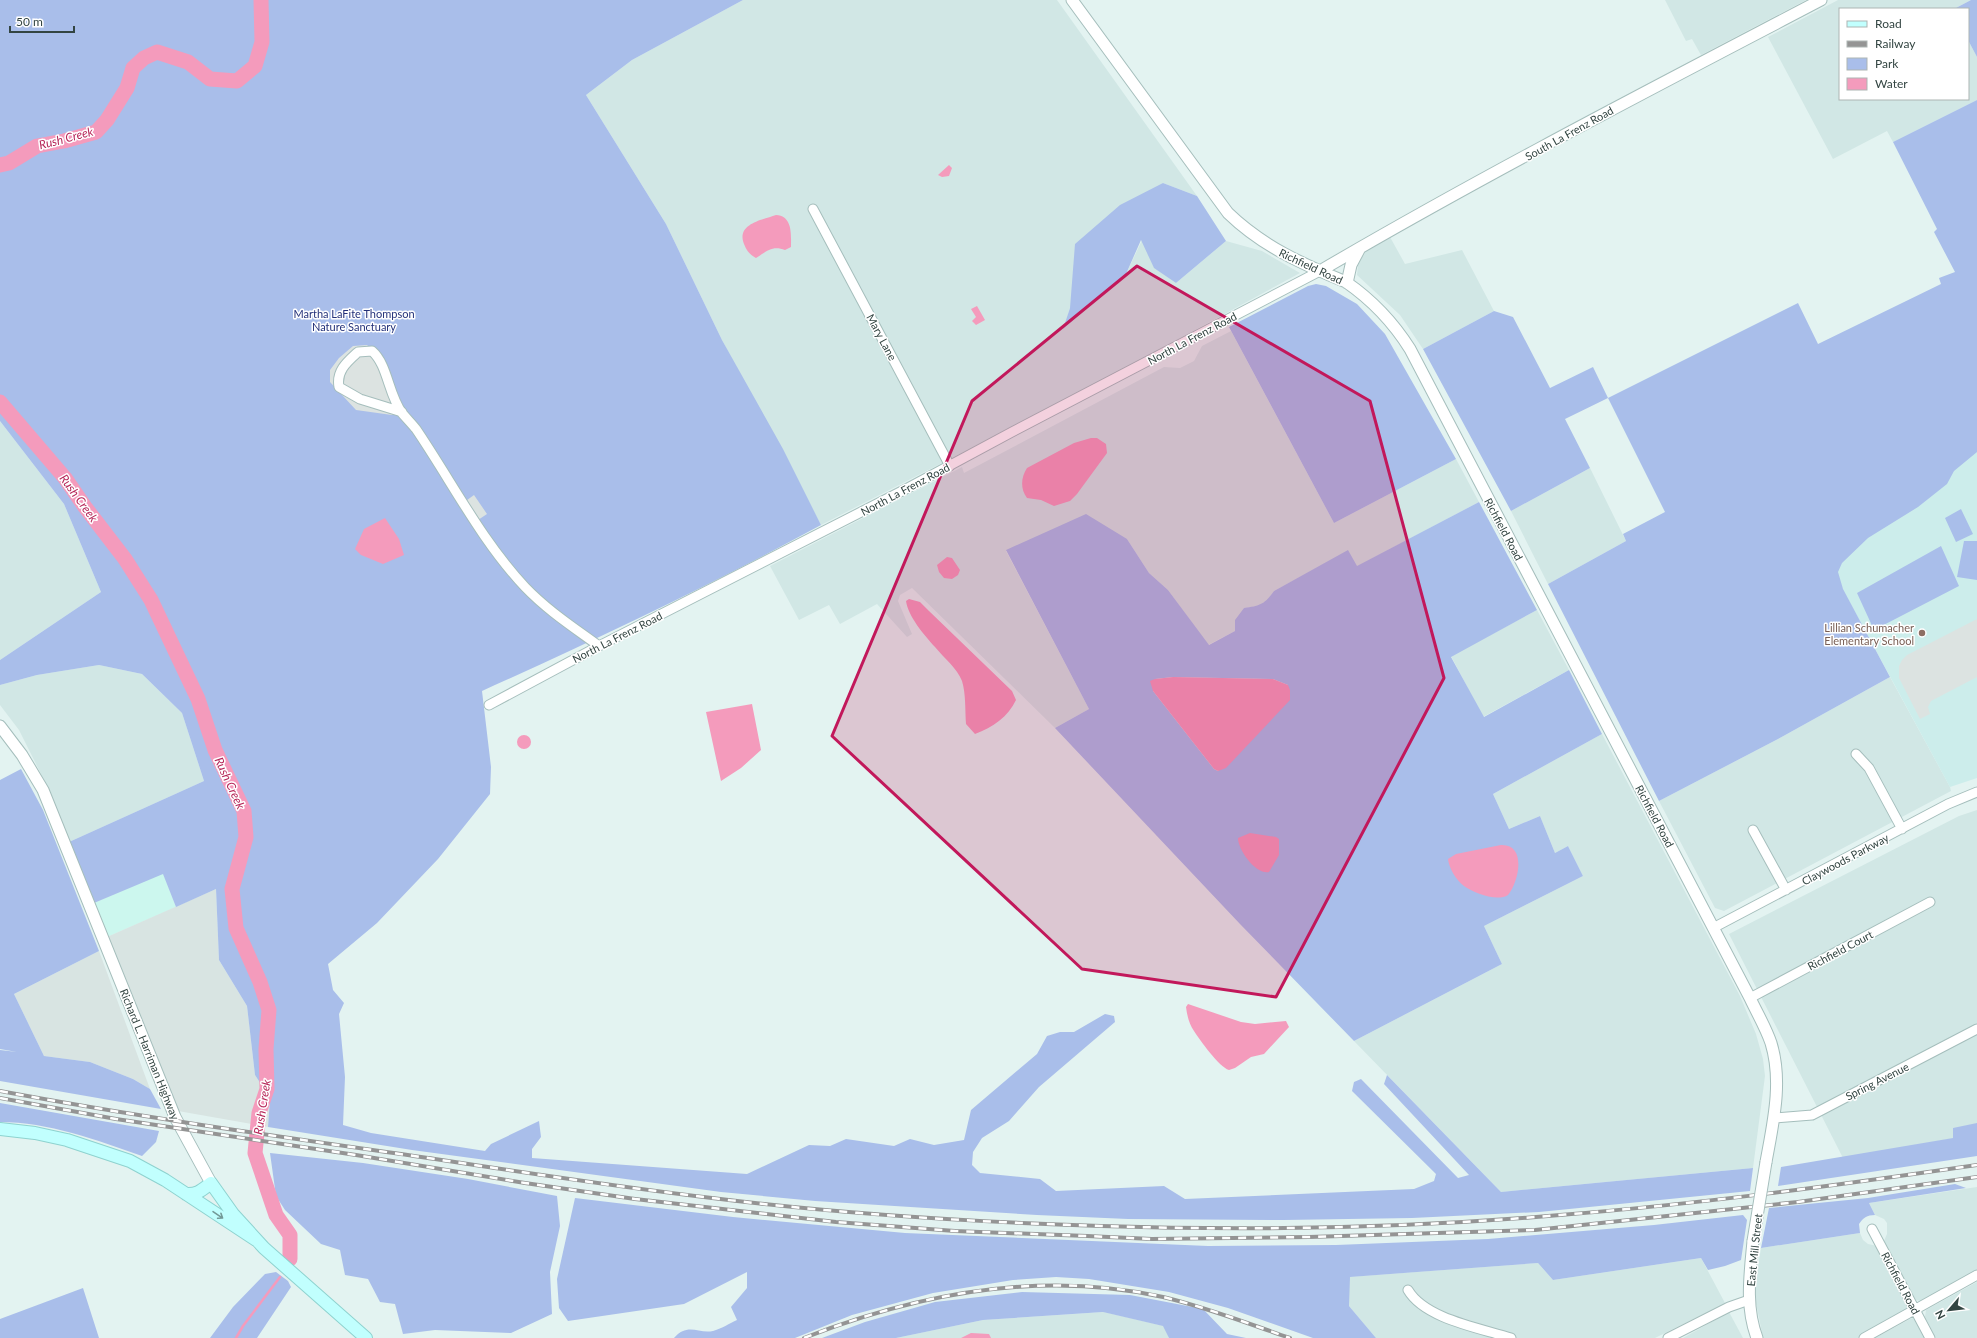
<svg xmlns="http://www.w3.org/2000/svg" width="1977" height="1338" font-family="Lato,sans-serif">
  <rect width="100%" height="100%" fill="#e3f3f1"/>
  <path fill="#d1e7e5" d="M743,0H1057L1197,196L1163,183L1070,308L1064,328L1126,274L1142,240L1154,267L1176,283L1226,241L1262,251L1300,273L1090,387L821,525L722,340L666,224L586,95L632,60Z
    M1665,0H1806L1701,55L1692,39L1686,41Z
    M1838,0H1971L1954,9H1840V99H1968V40L1977,57V100L1893,142L1887,131L1833,159L1768,37Z
    M1390,237L1405,264L1462,250L1494,311L1423,349L1400,315L1357,275L1358,265L1366,251Z
    M1231,331L1334,523L1456,459L1479,502L1356,567L1348,551L1274,591L1267,601L1258,606L1244,608L1235,631L1208,645L1168,590L1149,573L1127,539L1006,551L1089,709L1055,728L912,588L900,595L898,601L912,634L907,637L877,604L840,624L829,605L799,620L770,566L962,467L964,473L1164,367L1180,368L1194,361L1202,346Z
    M0,421L64,504L101,592L0,660Z
    M1590,468L1626,541L1548,584L1511,511Z
    M1537,610L1569,670L1483,717L1451,656Z
    M99,665L142,674L182,713L204,781L69,842L51,794L19,730L0,705V685L37,675Z
    M1890,677L1950,787L1951,791L1724,911L1715,908L1659,801L1778,739Z
    M1602,734L1740,996L1756,1034L1763,1059L1765,1076L1753,1168L1501,1192L1354,1041L1502,964L1484,926L1583,876L1568,846L1555,853L1540,816L1509,829L1493,794Z
    M1977,810V1134L1843,1158L1729,934L1959,816Z
    M1977,1187V1271L1921,1301L1916,1300L1886,1245L1884,1241L1887,1234V1223L1884,1219L1875,1215L1869,1203Z
    M1860,1233L1863,1240L1868,1244L1877,1246L1910,1309L1858,1338H1763L1754,1293L1761,1248Z
    M1701,1258L1725,1303L1655,1338H1376L1349,1306V1277L1538,1263L1553,1280Z
    M1977,1282V1338H1936L1925,1317L1926,1310Z
    M1104,1312L1164,1326L1169,1338H896L983,1320Z
    M1729,1312L1743,1338H1683L1699,1329Z
    M1912,1318L1917,1320L1926,1338H1875Z"/>
  <path fill="#ccf7ee" d="M163,873L176,907L107,937L94,903Z"/>
  <path fill="#d8e4e2" d="M216,889L219,960L247,1006L255,1075L270,1098L268,1127L178,1111L107,937Z
    M99,951L150,1089L133,1079L90,1062L44,1056L14,994Z"/>
  <path fill="#ccedeb" d="M1977,427V778L1950,787L1804,518Z"/>
  <path fill="#a9beea" fill-rule="evenodd" d="M0,0H743L632,60L586,95L666,224L722,340L783,449L821,525C711,585 597,639 482,691L491,767L490,794L438,859L377,923L328,964L333,990L344,1003L339,1014L345,1077L343,1125L371,1133L485,1151L491,1144L539,1121L541,1137L532,1149V1158L747,1174L809,1145L830,1146L846,1139L894,1146L910,1139L934,1145L964,1140L971,1110L1037,1054L1047,1036L1060,1032H1074L1105,1014L1114,1016L1115,1022L1039,1087L1009,1121L982,1138L973,1152L972,1165L980,1173L1040,1179L1056,1191L1164,1186L1185,1199L1414,1189L1434,1181L1436,1174L1352,1091L1354,1082L1361,1079L1458,1178L1469,1175L1384,1084L1387,1075L1501,1192L1753,1168L1750,1191L1539,1212L1412,1218L1284,1220L1128,1219L1037,1215L815,1201L721,1192L412,1150L268,1127L270,1098L255,1075L247,1006L219,960L216,889L176,907L163,874L94,903L69,842L204,781L182,713L142,674L99,665L37,675L0,685V660L101,592L64,504L0,421Z
    M1971,0H1977V57L1968,40V9H1954Z
    M1977,100V452L1954,471L1947,484L1918,507L1868,538L1842,563L1838,572L1843,589L1890,677L1778,739L1659,801L1548,584L1626,541L1623,534L1665,512L1608,398L1565,419L1590,468L1511,511L1423,349L1494,311L1513,317L1550,388L1593,367L1608,398L1798,303L1818,344L1941,284L1939,278L1955,272L1934,232L1937,229L1893,142Z
    M1163,183L1197,196L1226,241L1176,283L1154,268L1141,240L1126,274L1063,329L1070,308L1075,244L1120,205Z
    M1316,284L1326,286L1357,304L1385,334L1456,459L1334,523L1229,327L1308,286Z
    M1479,502L1537,610L1451,657L1484,717L1569,670L1602,734L1493,794L1509,829L1540,816L1555,853L1568,846L1583,876L1484,926L1502,964L1354,1041L1240,924L1055,728L1089,709L1006,550L1086,514L1127,539L1149,573L1168,590L1209,645L1235,631V620L1244,608C1260,606 1265,604 1274,591L1348,550L1357,566ZM1173,677L1273,679L1288,685L1218,771L1214,769L1153,691L1155,679Z
    M1961,509L1973,534L1956,542L1945,518Z
    M1964,541H1977V580L1957,577Z
    M1941,546L1959,586L1874,630L1857,593Z
    M21,769L43,810L99,951L14,994L44,1056L90,1062L133,1079L150,1089L161,1109L0,1081V1050L17,1052L0,1049V780Z
    M0,1103L159,1131L156,1142L142,1156C97,1140 48,1122 0,1122Z
    M1977,1123V1156L1778,1186L1781,1167L1953,1138V1128Z
    M270,1153L363,1163L468,1179L557,1196L560,1226L550,1272L552,1314L511,1333L435,1330L403,1334L395,1304L380,1302L368,1279L345,1275L340,1250L321,1244L285,1210L276,1196Z
    M1955,1184L1966,1188L1869,1203L1875,1215C1867,1215 1863,1218 1859,1224L1860,1233L1761,1248L1769,1208L1868,1198Z
    M575,1198L733,1217L905,1233L1208,1246L1336,1245L1488,1239L1654,1225L1743,1215L1747,1220L1741,1260L1725,1266L1708,1270L1701,1258L1553,1280L1538,1263L1350,1277L1349,1306L1376,1338H1313L1228,1308L1169,1292L1089,1279L1056,1277L1013,1280L933,1293L852,1315L795,1338H674C688,1322 698,1334 713,1331C721,1329 730,1323 737,1320L731,1307L747,1288V1272L684,1304L568,1321L559,1308L557,1279Z
    M276,1272L288,1281L291,1287L257,1338H210L233,1307L265,1274Z
    M83,1288L99,1338H0V1319Z
    M1022,1292L1130,1295L1203,1309L1227,1334L1246,1338H1169L1163,1326L1103,1312L983,1320L896,1338H822L865,1322L935,1302Z"/>
  <path fill="#dce3e1" d="M367,345L383,359L403,409L392,415L356,410L330,382V370L339,358L353,346Z
    M474,495L487,514L475,522L463,503Z
    M1977,619V677L1931,701L1928,707L1930,714L1920,719L1899,678V666L1902,660L1907,655Z"/>
  <path fill="#f49bbc" d="M949,165L952,168L949,176L942,177L938,175Z
    M776,215C793,216 791,235 791,247L785,250C772,245 766,252 756,258C749,254 747,251 744,244C736,224 762,220 776,215Z
    M977,306L985,320L976,325L972,321L976,317L971,309Z
    M1091,438H1097L1106,444L1107,453L1077,494L1070,501L1054,506L1041,500L1027,498C1020,489 1021,477 1027,468L1074,443Z
    M385,518L399,539L404,555L383,564L361,555L355,549L364,529Z
    M947,557L952,558L960,570L958,575L952,579L944,578L939,572L937,565Z
    M909,599L920,602L929,611L1012,691L1016,700C1008,717 993,727 975,734L966,724C965,710 966,694 962,681C957,668 944,658 935,647C924,635 908,616 906,601Z
    M1173,677L1273,679L1288,685L1290,690V700L1226,768L1218,771L1214,769L1153,691L1150,681L1155,679Z
    M752,704L761,750L741,768L721,781L706,712Z
    M517 742a7 7 0 1 1 14 0a7 7 0 1 1-14 0Z
    M1250,833L1276,837L1279,839V855L1269,872C1256,875 1238,850 1238,838Z
    M1501,845C1527,844 1519,882 1508,895C1497,902 1474,893 1464,886C1456,880 1449,868 1448,859L1456,854Z
    M1188,1004L1241,1022L1255,1024L1286,1021L1289,1027L1264,1054L1251,1057L1235,1068L1229,1070C1219,1067 1200,1040 1194,1031C1189,1024 1187,1015 1186,1007Z
    M971,1333L989,1334L991,1338H961Z"/>
  <g fill="none" stroke-linecap="round" stroke-linejoin="round">
    <path stroke="#f49bbc" stroke-width="2.5" d="M236,1338L243,1326L280,1277"/>
    <path stroke="#f49bbc" stroke-width="15" d="M0,165L9,163L37,146L64,141L96,132L107,120L127,88L133,68L144,58L157,52L188,62L210,79L237,81L255,66L262,42L261,0
      M0,402L65,478L85,507L125,559L151,600L198,699L215,750L244,811L246,837L232,889L236,928L260,982L269,1010L266,1049L267,1089L259,1113L255,1153L276,1215L290,1235V1259"/>
    <defs>
      <path id="minor" d="M813,209L950,466
        M402,412L360,399L339,387C336,371 347,362 358,352L372,351C388,365 388,394 402,413C407,419 412,424 416,429C452,482 481,540 525,587C547,610 573,627 599,646
        M489,705L599,646L906,489L1012,432L1320,271
        M1856,754L1869,768L1902,829
        M1753,830L1786,890
        M1713,928L1948,804L1977,792
        M1750,998L1930,902
        M1774,1118L1812,1115L1977,1029
        M1872,1229L1930,1338
        M1408,1290C1425,1319 1480,1328 1511,1338
        M1668,1338L1729,1307L1749,1300
        M1864,1338L1977,1275"/>
      <path id="tertiary" d="M1072,0L1228,213C1262,246 1302,264 1346,282C1372,300 1393,322 1410,349L1750,998C1757,1013 1766,1028 1771,1043C1783,1082 1773,1123 1766,1162
        M1320,271C1484,175 1653,88 1821,0
        M1347,283L1351,265L1360,248
        M0,726L22,755L43,790L175,1117L211,1183
        M1753,1241C1750,1274 1745,1306 1757,1338"/>
      <path id="secondary" d="M0,1129L35,1133L67,1140L130,1161L165,1180L256,1240
        M186,1194C197,1195 202,1190 211,1183L233,1214L264,1248L366,1338"/>
    </defs>
    <use href="#minor" stroke="#a5bebc" stroke-width="11"/>
    <use href="#tertiary" stroke="#a5bebc" stroke-width="13"/>
    <use href="#secondary" stroke="#8ed2cf" stroke-width="14"/>
    <use href="#minor" stroke="#fff" stroke-width="9"/>
    <use href="#tertiary" stroke="#fff" stroke-width="11"/>
    <use href="#secondary" stroke="#c1fffe" stroke-width="12"/>
    <defs>
      <path id="rail" d="M0,1091C144,1118 289,1138 435,1159C527,1173 619,1187 712,1198C841,1214 971,1222 1101,1226C1253,1231 1409,1228 1560,1215C1700,1204 1839,1185 1977,1165
        M0,1098L116,1119L356,1155L525,1183L635,1199L836,1222L955,1231L1087,1236L1152,1239L1309,1237L1535,1230L1798,1202L1977,1177
        M804,1338C919,1293 1042,1270 1163,1297C1206,1307 1249,1324 1290,1338"/>
    </defs>
    <use href="#rail" stroke="#949494" stroke-width="4"/>
    <use href="#rail" stroke="#fff" stroke-width="2.5" stroke-dasharray="8" stroke-linecap="butt"/>
    <defs>
      <path id="tertiary-bridge" d="M1753,1241L1766,1162"/>
    </defs>
    <use href="#tertiary-bridge" stroke="#a5bebc" stroke-width="13" stroke-linecap="butt"/>
    <use href="#tertiary-bridge" stroke="#fff" stroke-width="11"/>
  </g>
  <defs><path id="oneway-shaft" d="M-6 0H5M1.5-3L5.5 0L1.5 3" fill="none" stroke-width="1.6" stroke-linecap="round" stroke-linejoin="round"/></defs>
  <use stroke="#739997" href="#oneway-shaft" transform="translate(218 1215) rotate(34)"/>
  <path fill="#c2185b" fill-opacity="0.2" stroke="#c2185b" stroke-width="3" stroke-linejoin="round" d="M1137,266L1370,401L1444,678L1276,997L1082,969L832,736L972,401Z"/>
  <circle fill="#8d6e63" stroke="#fff" stroke-width="1.5" cx="1922" cy="633" r="4"/>
  <g text-anchor="middle" dominant-baseline="central" stroke-width="3" stroke-linejoin="round" paint-order="stroke">
    <g font-size="11" fill="#334542" stroke="#fff">
      <text transform="translate(1569 133) rotate(-29)">South La Frenz Road</text>
      <text transform="translate(1311 266) rotate(25)">Richfield Road</text>
      <text transform="translate(882 337) rotate(62)">Mary Lane</text>
      <text transform="translate(1192 338) rotate(-28)">North La Frenz Road</text>
      <text transform="translate(905 489) rotate(-28)">North La Frenz Road</text>
      <text transform="translate(1504 529) rotate(62)">Richfield Road</text>
      <text transform="translate(617 637) rotate(-27)">North La Frenz Road</text>
      <text transform="translate(1655 816) rotate(62)">Richfield Road</text>
      <text transform="translate(1845 859) rotate(-28)">Claywoods Parkway</text>
      <text transform="translate(1840 950) rotate(-28)">Richfield Court</text>
      <text transform="translate(150 1054) rotate(68)">Richard L. Harriman Highway</text>
      <text transform="translate(1877 1081) rotate(-27)">Spring Avenue</text>
      <text transform="translate(1754 1250) rotate(-84)">East Mill Street</text>
      <text transform="translate(1901 1283) rotate(62)">Richfield Road</text>
    </g>
    <g font-size="11" fill="#233179" stroke="#fff">
      <text x="354" y="313">Martha LaFite Thompson<tspan x="354" dy="13">Nature Sanctuary</tspan></text>
    </g>
    <g font-size="11" fill="#785e54" stroke="#fff" text-anchor="end">
      <text x="1914" y="627">Lillian Schumacher<tspan x="1914" dy="13">Elementary School</tspan></text>
    </g>
    <g font-size="12" font-style="italic" fill="#b62759" stroke="#fff">
      <text transform="translate(66 138) rotate(-15)">Rush Creek</text>
      <text transform="translate(79 498) rotate(54)">Rush Creek</text>
      <text transform="translate(230 783) rotate(65)">Rush Creek</text>
      <text transform="translate(262 1107) rotate(-81)">Rush Creek</text>
    </g>
  </g>
  <rect x="1839" y="8" width="130" height="92" fill="#ffffff" stroke="#adb5b3"/>
  <rect x="1847" y="21" width="20" height="6" fill="#c1fffe" stroke="#adb5b3"/>
  <text x="1875" y="28" font-size="12" fill="#334542">Road</text>
  <rect x="1847" y="41" width="20" height="6" fill="#949494" stroke="#adb5b3"/>
  <text x="1875" y="48" font-size="12" fill="#334542">Railway</text>
  <rect x="1847" y="58" width="20" height="12" fill="#a9beea" stroke="#adb5b3"/>
  <text x="1875" y="68" font-size="12" fill="#334542">Park</text>
  <rect x="1847" y="78" width="20" height="12" fill="#f49bbc" stroke="#adb5b3"/>
  <text x="1875" y="88" font-size="12" fill="#334542">Water</text>
  <g transform="translate(1949 1310) rotate(242)" stroke="#ffffff" stroke-width="3" paint-order="stroke">
  <path d="M0-3L7 15L0 10L-7 15Z" fill="#334542"/>
  <text y="-6" font-size="11" font-weight="bold" text-anchor="middle" fill="#334542">N</text>
  </g>
  <path d="M10 26v6h64v-6" fill="none" stroke="#334542" stroke-width="2"/>
  <text x="16" y="26" font-size="12" fill="#334542" stroke="#ffffff" stroke-width="3" paint-order="stroke">50 m</text>
</svg>
